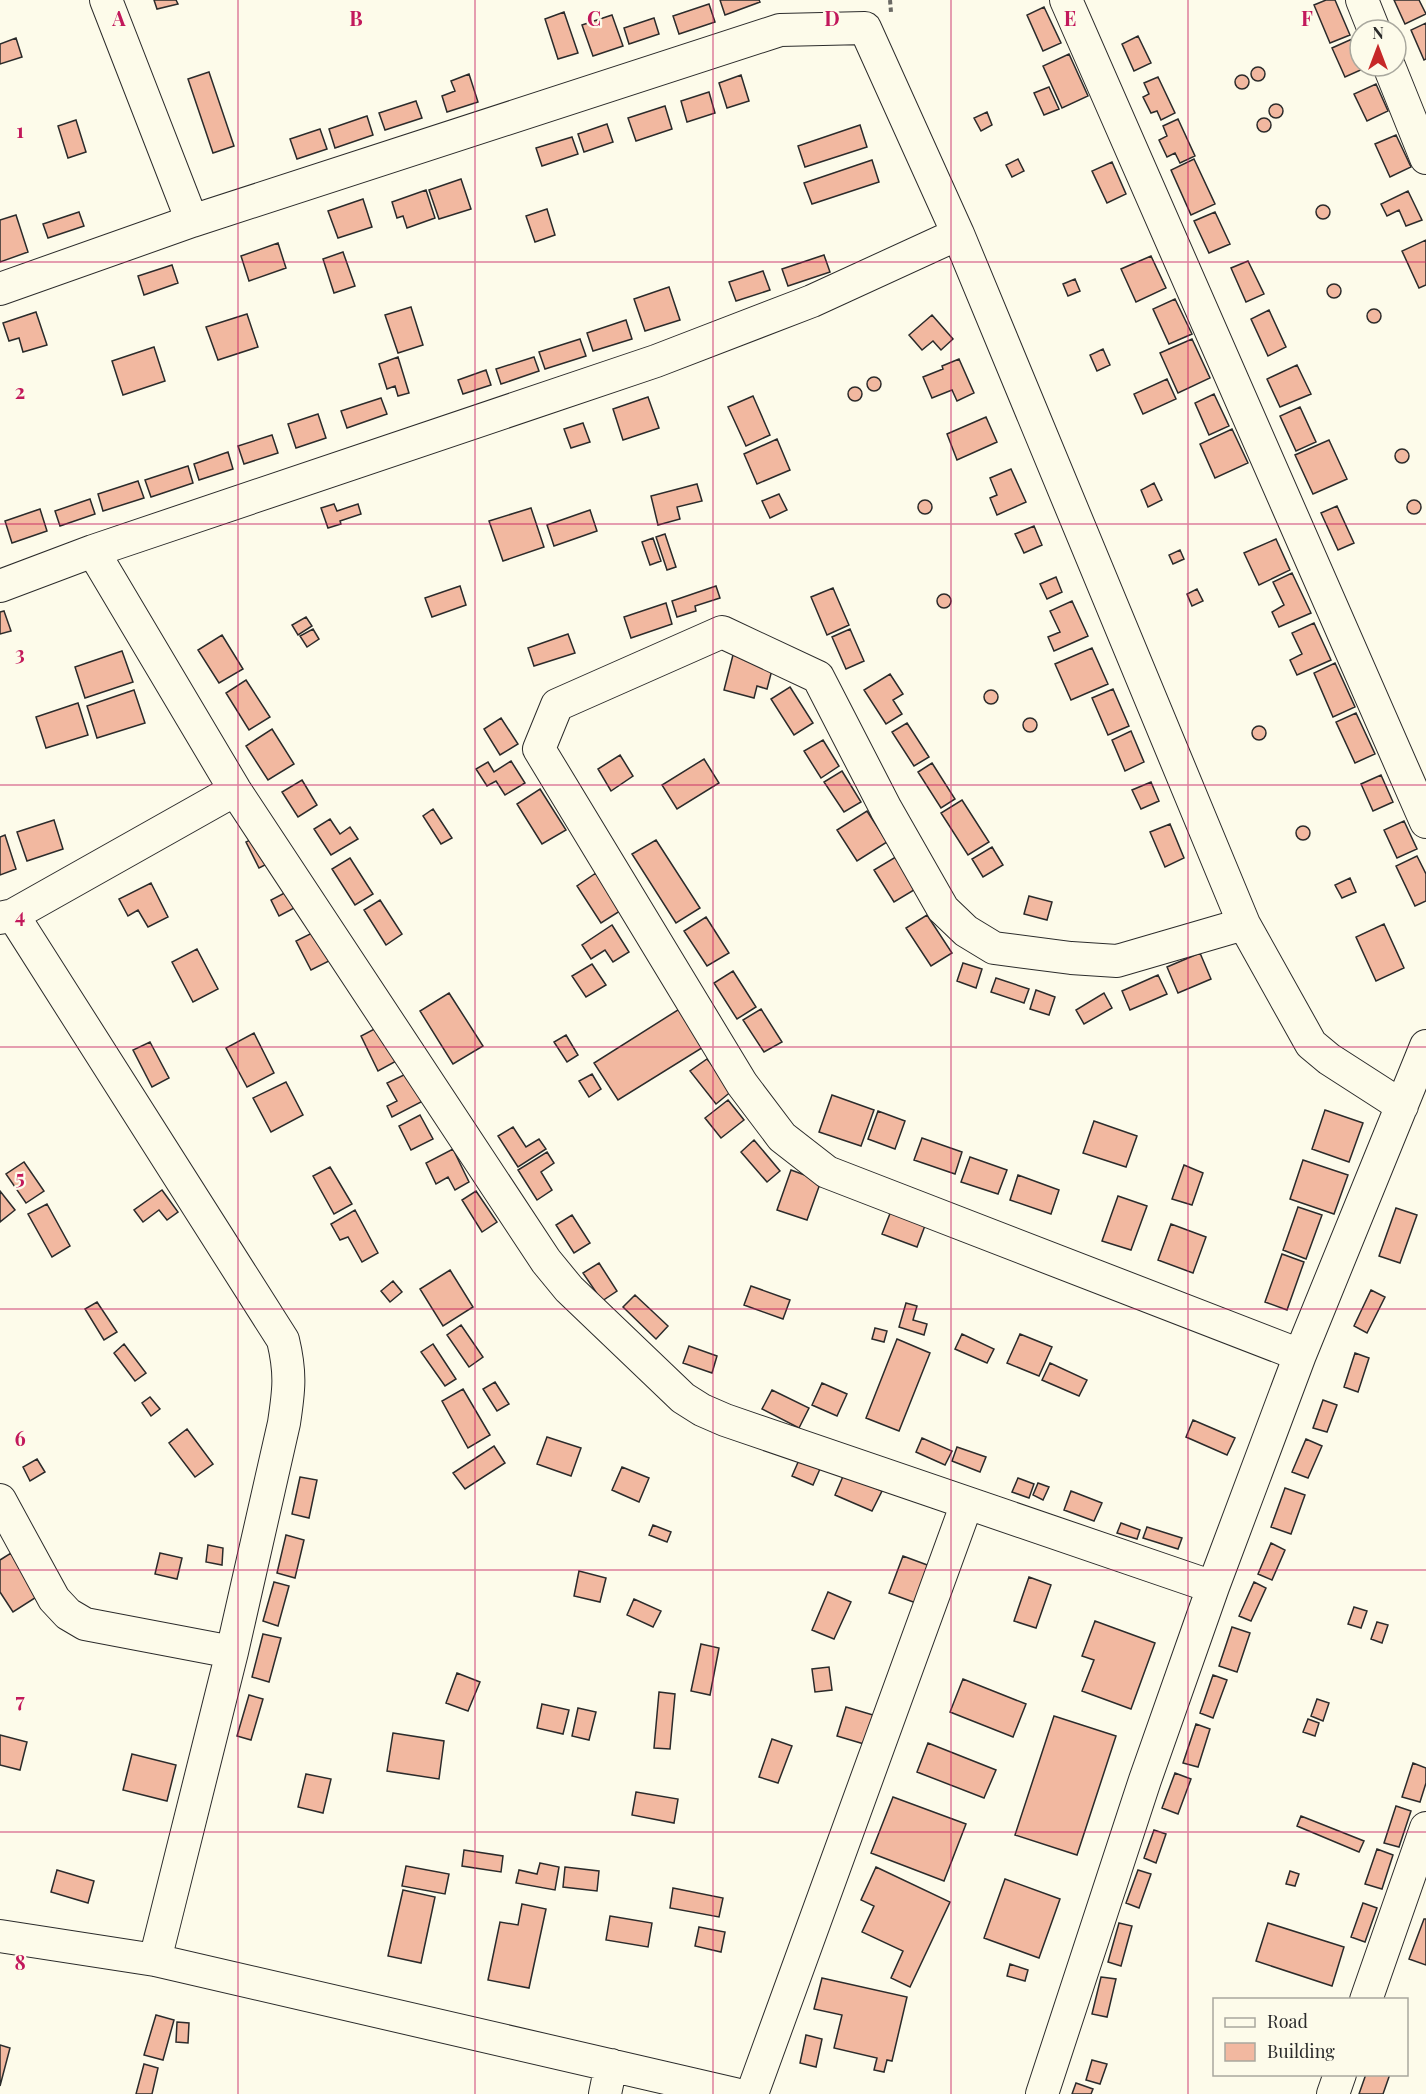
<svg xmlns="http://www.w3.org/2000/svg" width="1426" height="2094" font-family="'Playfair Display',serif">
  <rect width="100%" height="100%" fill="#fdfbea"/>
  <path fill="#f2b8a0" stroke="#2b2b2b" stroke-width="1.5" d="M154,0H176L178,4L157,9Z
    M720,0H759L760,2L725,15Z
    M1326,0H1335L1350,35L1330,43L1314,5Z
    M1394,0H1419L1426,14L1405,24Z
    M709,4L715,22L679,34L673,16Z
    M1044,7L1061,43L1043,51L1027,15Z
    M564,12L578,53L558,59L545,19Z
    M612,15L623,46L593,56L582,25Z
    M654,18L659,34L629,44L624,28Z
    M1426,23V59L1424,60L1411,30Z
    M1138,36L1151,63L1134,71L1122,44Z
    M16,38L22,57L0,64V44Z
    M1352,39L1360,57V66L1365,68L1345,77L1332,48Z
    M1069,54L1088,96L1062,108L1043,66Z
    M1251 74a7 7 0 1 1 14 0a7 7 0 1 1-14 0Z
    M209,72L234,146L213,153L188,79Z
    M469,74L478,102L447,112L442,96L455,91L451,81Z
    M1235 82a7 7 0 1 1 14 0a7 7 0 1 1-14 0Z
    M741,75L749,101L727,108L719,83Z
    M1158,77L1175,113L1161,120L1157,111L1151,113L1143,97L1149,94L1144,83Z
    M1376,84L1388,111L1367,121L1354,94Z
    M1049,87L1059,109L1044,115L1034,93Z
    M709,92L715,113L687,122L681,101Z
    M416,101L422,118L385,130L379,113Z
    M1269 111a7 7 0 1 1 14 0a7 7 0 1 1-14 0Z
    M665,106L672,129L636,141L628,118Z
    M987,112L992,125L981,131L974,118Z
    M367,116L373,135L335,148L329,129Z
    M1257 125a7 7 0 1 1 14 0a7 7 0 1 1-14 0Z
    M1178,119L1195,156L1180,163L1175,153L1167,157L1159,140L1167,136L1163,126Z
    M76,120L86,152L68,158L58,126Z
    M607,124L613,142L584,152L578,134Z
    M860,125L867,147L805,167L798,146Z
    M320,129L327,149L297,159L290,139Z
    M1396,135L1411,167L1390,177L1375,144Z
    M572,137L578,154L542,166L536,148Z
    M1018,159L1024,171L1012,177L1006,165Z
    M1194,159L1215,204L1191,215L1171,170Z
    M872,160L879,182L812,204L804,183Z
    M1112,162L1126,194L1107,203L1092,171Z
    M461,179L471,209L439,219L429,190Z
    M426,190L435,218L407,228L403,216L397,218L392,202Z
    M1408,191L1422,220L1406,226L1399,210L1387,216L1381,204Z
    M363,199L372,227L338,238L328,211Z
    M1316 212a7 7 0 1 1 14 0a7 7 0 1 1-14 0Z
    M547,209L555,235L535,242L526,216Z
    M79,212L84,226L48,238L43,224Z
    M1215,212L1230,244L1209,253L1194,221Z
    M16,215L28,252L0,262V220Z
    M1426,240V285L1419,288L1402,251Z
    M278,243L286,268L249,281L241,256Z
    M343,252L355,286L334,293L323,259Z
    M824,255L830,272L788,286L782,269Z
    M1151,256L1166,288L1136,302L1121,269Z
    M1248,261L1264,294L1246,302L1231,268Z
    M172,265L178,283L144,295L138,276Z
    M763,271L770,290L736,301L729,282Z
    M1075,279L1080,291L1068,296L1063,284Z
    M1327 291a7 7 0 1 1 14 0a7 7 0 1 1-14 0Z
    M669,287L680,320L645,331L634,299Z
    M1175,299L1192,334L1169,344L1153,309Z
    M411,307L423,345L398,353L385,315Z
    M1367 316a7 7 0 1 1 14 0a7 7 0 1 1-14 0Z
    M1269,310L1286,347L1268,356L1251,319Z
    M36,312L47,345L23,352L19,338L9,341L3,323Z
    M247,314L258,347L218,360L206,327Z
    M932,315L953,339L941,350L933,341L922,350L909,335Z
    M626,320L632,339L593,351L587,333Z
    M580,339L586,356L545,369L539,352Z
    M1192,339L1210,378L1178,393L1160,353Z
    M154,347L165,381L123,395L112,361Z
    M1103,349L1110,365L1097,371L1090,355Z
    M398,357L409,393L398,396L395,386L387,389L379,364Z
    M534,357L539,371L501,384L496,369Z
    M959,359L974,393L957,401L952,390L932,398L923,377L943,369L942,366Z
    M1297,365L1311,394L1280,407L1267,379Z
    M486,370L491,385L463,394L458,380Z
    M867 384a7 7 0 1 1 14 0a7 7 0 1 1-14 0Z
    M1167,379L1176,399L1143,414L1134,394Z
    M848 394a7 7 0 1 1 14 0a7 7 0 1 1-14 0Z
    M1214,394L1229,426L1209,435L1195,403Z
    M753,396L770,435L746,446L728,407Z
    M648,397L659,428L623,440L613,409Z
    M381,398L387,414L347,428L341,411Z
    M1300,407L1316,442L1296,451L1280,416Z
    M318,414L326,438L296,448L288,424Z
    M986,417L997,442L957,460L947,434Z
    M583,423L590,442L571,448L564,429Z
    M1232,429L1248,463L1215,478L1200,444Z
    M272,435L278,453L244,464L238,446Z
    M777,439L790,470L757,484L744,454Z
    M1329,440L1347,479L1313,494L1295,455Z
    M1395 456a7 7 0 1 1 14 0a7 7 0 1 1-14 0Z
    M228,452L233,469L199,480L194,464Z
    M188,466L193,483L151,497L145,480Z
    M1011,469L1026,502L997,515L990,498L997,495L990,478Z
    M138,481L144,498L103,511L98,494Z
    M1154,483L1162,500L1148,507L1141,490Z
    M697,484L702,501L677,507L680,519L658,525L651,496Z
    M779,494L787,510L770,518L762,501Z
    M90,499L95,514L60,526L55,511Z
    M918 507a7 7 0 1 1 14 0a7 7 0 1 1-14 0Z
    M1407 507a7 7 0 1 1 14 0a7 7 0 1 1-14 0Z
    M334,504L337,511L358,504L361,514L340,521L341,524L328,528L321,508Z
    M1337,506L1354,543L1338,550L1321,513Z
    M531,508L544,547L503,561L489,521Z
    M40,509L47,531L12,543L5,521Z
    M590,510L597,531L554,546L547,525Z
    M1034,526L1042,545L1024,553L1015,534Z
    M665,534L676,567L667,570L656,537Z
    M653,538L661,561L650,565L642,542Z
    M1276,539L1290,570L1259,585L1244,553Z
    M1180,550L1184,559L1173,564L1169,555Z
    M1292,573L1311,613L1279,627L1272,612L1284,605L1273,582Z
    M1056,577L1062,592L1047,599L1040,584Z
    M460,586L466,605L432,617L425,598Z
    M716,586L720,598L695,606L696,611L677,617L672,601Z
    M833,588L849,625L827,635L811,597Z
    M1197,589L1203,601L1192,606L1187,594Z
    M937 601a7 7 0 1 1 14 0a7 7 0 1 1-14 0Z
    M1072,601L1088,636L1054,651L1048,637L1060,632L1050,611Z
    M666,603L672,624L631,638L624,617Z
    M4,611L11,631L0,634V612Z
    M306,617L312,626L298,635L292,625Z
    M1314,623L1331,660L1297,675L1290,660L1302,654L1292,633Z
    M313,629L319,639L307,647L300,636Z
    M850,629L864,661L846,669L832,637Z
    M568,634L575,653L534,666L528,648Z
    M222,635L243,669L219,683L198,650Z
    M1092,648L1108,684L1071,700L1055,664Z
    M122,651L133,682L85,698L75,667Z
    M733,655L773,666L767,689L757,686L754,698L724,690Z
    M1335,663L1355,707L1333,717L1314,673Z
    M890,674L903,694L893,700L902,714L886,724L864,690Z
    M246,680L270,717L249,730L226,693Z
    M790,687L813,723L794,735L771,699Z
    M1113,689L1129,726L1108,735L1092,698Z
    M984 697a7 7 0 1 1 14 0a7 7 0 1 1-14 0Z
    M134,690L145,723L97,738L87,706Z
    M78,703L88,735L46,748L36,717Z
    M1356,713L1375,754L1355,763L1336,722Z
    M1023 725a7 7 0 1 1 14 0a7 7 0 1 1-14 0Z
    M501,718L518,744L500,755L484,729Z
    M907,723L929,757L914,766L892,732Z
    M1252 733a7 7 0 1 1 14 0a7 7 0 1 1-14 0Z
    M272,729L294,764L268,780L246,746Z
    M1131,731L1144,762L1125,771L1112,740Z
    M823,740L839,766L821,778L804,751Z
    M620,755L633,776L611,791L598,769Z
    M704,759L719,783L677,809L662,785Z
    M511,761L525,783L505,795L496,781L487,786L476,769L488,762L494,772Z
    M932,763L955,799L941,808L918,772Z
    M842,771L861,802L844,812L824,782Z
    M1381,775L1393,802L1373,811L1361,784Z
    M302,780L317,805L298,817L282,792Z
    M1151,782L1159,801L1141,809L1132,790Z
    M540,789L566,830L542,844L517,804Z
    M962,800L989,842L968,855L941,813Z
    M433,809L452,838L441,844L423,816Z
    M867,811L887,842L857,861L837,830Z
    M330,819L340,834L350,827L358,839L331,855L314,829Z
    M54,820L63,849L27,861L17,832Z
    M1404,821L1417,849L1397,858L1384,830Z
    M1170,824L1184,858L1165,867L1150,832Z
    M1296 833a7 7 0 1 1 14 0a7 7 0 1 1-14 0Z
    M264,833L277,859L259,868L246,842Z
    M5,835L16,869L0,875V837Z
    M656,840L700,908L676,923L632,854Z
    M992,847L1003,865L983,877L972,859Z
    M899,855L919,887L894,902L874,870Z
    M1417,856L1426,874V901L1415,906L1396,866Z
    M350,858L373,894L355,905L332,869Z
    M596,873L620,911L601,923L577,886Z
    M1350,878L1356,892L1342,898L1335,885Z
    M151,883L168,917L148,927L138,910L128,916L119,899Z
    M294,888L302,904L279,916L271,900Z
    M1029,896L1052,902L1047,920L1024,914Z
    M380,900L402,934L386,945L364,910Z
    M927,915L952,953L931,966L906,928Z
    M706,917L729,953L707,966L684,931Z
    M1384,924L1404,968L1376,981L1356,937Z
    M612,925L629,952L613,962L605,950L591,959L582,945Z
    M314,932L329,961L311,970L296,941Z
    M197,949L218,989L193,1002L172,962Z
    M1200,953L1211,979L1178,993L1167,967Z
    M963,963L982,969L976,988L957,981Z
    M592,964L606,985L586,997L572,976Z
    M733,971L756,1007L737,1019L714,983Z
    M1158,975L1167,994L1130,1010L1122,991Z
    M996,978L1029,989L1024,1003L991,992Z
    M1036,990L1055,997L1049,1015L1030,1009Z
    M449,993L483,1046L453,1064L420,1011Z
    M1104,993L1112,1008L1084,1024L1076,1010Z
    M681,1008L705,1046L618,1100L594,1063Z
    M761,1009L782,1042L764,1052L743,1020Z
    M382,1025L400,1059L378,1071L361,1036Z
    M254,1033L274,1073L247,1087L226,1048Z
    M566,1035L578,1055L567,1062L554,1042Z
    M150,1042L169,1078L152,1087L133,1050Z
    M707,1059L733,1090L716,1104L690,1071Z
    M408,1073L423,1101L392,1117L387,1106L397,1101L387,1083Z
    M592,1074L601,1089L589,1097L579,1081Z
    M286,1082L303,1115L271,1132L253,1098Z
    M832,1095L874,1110L861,1146L819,1132Z
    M728,1100L744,1120L721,1138L705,1118Z
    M1325,1110L1363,1123L1349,1162L1312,1149Z
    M878,1111L905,1121L895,1149L868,1139Z
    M420,1115L433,1139L411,1150L399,1126Z
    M1094,1121L1137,1136L1126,1167L1083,1153Z
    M513,1127L526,1147L539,1139L546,1149L518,1167L498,1136Z
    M922,1138L962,1152L955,1174L914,1160Z
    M754,1140L780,1171L767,1182L741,1152Z
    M453,1149L469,1182L455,1190L448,1177L436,1184L426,1163Z
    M547,1152L554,1163L541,1172L552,1190L537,1200L518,1170Z
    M970,1157L1007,1170L998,1194L961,1182Z
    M1303,1160L1348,1175L1334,1214L1290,1199Z
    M24,1162L44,1191L26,1203L6,1174Z
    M1184,1165L1203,1173L1192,1205L1172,1199Z
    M330,1167L352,1204L334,1214L313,1176Z
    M791,1170L821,1181L807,1220L777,1210Z
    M1018,1175L1059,1190L1051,1214L1010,1200Z
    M162,1190L178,1212L167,1220L159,1210L143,1222L134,1210Z
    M0,1191L15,1210L0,1222Z
    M476,1191L497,1222L482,1232L462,1200Z
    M1118,1196L1147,1206L1131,1250L1102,1241Z
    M47,1204L70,1246L52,1257L28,1214Z
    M1298,1207L1322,1215L1306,1259L1283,1250Z
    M1396,1208L1417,1215L1400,1263L1379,1256Z
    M355,1210L378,1253L362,1262L348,1237L340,1240L331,1224Z
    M891,1211L926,1223L917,1247L882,1234Z
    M572,1215L590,1243L574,1253L556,1225Z
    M1171,1224L1206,1237L1193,1273L1158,1260Z
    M1282,1254L1304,1262L1287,1310L1265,1302Z
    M599,1263L617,1291L602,1301L583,1273Z
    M450,1270L473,1307L443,1326L420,1289Z
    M393,1281L402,1292L390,1302L381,1291Z
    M751,1286L790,1300L783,1319L744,1305Z
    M1371,1290L1385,1297L1367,1333L1354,1326Z
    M635,1295L668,1326L656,1339L623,1307Z
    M97,1302L117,1332L104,1340L85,1309Z
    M906,1303L917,1306L913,1320L927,1324L924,1335L899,1327Z
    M461,1325L483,1357L469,1367L447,1335Z
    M875,1328L887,1331L884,1342L872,1339Z
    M962,1334L994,1349L987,1363L955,1349Z
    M1020,1334L1052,1347L1039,1376L1007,1363Z
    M897,1339L930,1353L899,1431L866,1418Z
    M124,1344L146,1373L135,1381L114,1353Z
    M433,1344L456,1379L445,1386L421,1352Z
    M689,1346L717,1356L712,1373L683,1363Z
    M1355,1353L1369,1358L1358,1392L1344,1387Z
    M1050,1363L1087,1380L1079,1396L1042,1380Z
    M495,1382L509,1404L497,1411L483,1389Z
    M822,1383L847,1394L837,1416L812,1405Z
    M463,1389L490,1435L468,1448L442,1401Z
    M772,1390L809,1408L799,1428L762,1409Z
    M150,1397L160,1409L151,1416L142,1403Z
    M1323,1400L1337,1405L1327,1432L1313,1428Z
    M1193,1420L1235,1438L1227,1455L1186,1437Z
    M187,1429L213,1464L195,1477L169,1443Z
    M547,1437L581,1448L571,1476L537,1464Z
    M922,1438L952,1451L945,1465L916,1452Z
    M1306,1439L1322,1446L1308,1478L1292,1472Z
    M494,1446L505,1463L465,1489L453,1473Z
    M957,1447L986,1457L980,1472L952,1461Z
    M37,1459L45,1472L30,1481L23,1467Z
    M799,1460L820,1469L813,1485L792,1476Z
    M622,1467L649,1478L639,1502L612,1490Z
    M844,1474L882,1491L872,1511L835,1495Z
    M300,1477L317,1480L309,1518L292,1514Z
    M1018,1478L1034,1484L1029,1498L1012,1492Z
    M1038,1483L1049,1487L1043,1500L1033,1495Z
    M1285,1488L1305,1495L1291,1534L1271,1527Z
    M1071,1491L1102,1503L1094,1521L1064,1510Z
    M1121,1523L1140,1530L1137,1539L1117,1533Z
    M653,1525L671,1532L667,1542L649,1535Z
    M1147,1527L1182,1538L1178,1549L1143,1538Z
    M286,1535L304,1540L295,1578L277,1573Z
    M1271,1543L1285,1550L1272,1580L1258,1574Z
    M208,1545L223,1548L222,1565L206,1562Z
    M11,1553L38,1596L13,1612L0,1592V1560Z
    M160,1553L182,1558L177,1579L155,1574Z
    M903,1556L930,1566L916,1603L889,1593Z
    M579,1571L606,1578L600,1602L574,1596Z
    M1029,1577L1051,1585L1036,1628L1014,1621Z
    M274,1582L289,1586L278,1626L263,1621Z
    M1254,1582L1266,1588L1251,1621L1239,1616Z
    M828,1592L851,1602L834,1639L812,1630Z
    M634,1599L661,1611L653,1627L627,1615Z
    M1354,1607L1367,1611L1361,1628L1348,1624Z
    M1095,1621L1155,1643L1131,1709L1082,1691L1094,1660L1082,1656Z
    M1377,1622L1388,1625L1382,1643L1371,1639Z
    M1232,1627L1250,1633L1237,1672L1219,1666Z
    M263,1634L281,1638L269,1682L252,1677Z
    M701,1644L719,1648L710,1695L691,1691Z
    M829,1667L832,1690L815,1692L812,1669Z
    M457,1673L480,1682L468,1711L446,1703Z
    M1213,1675L1227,1680L1213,1718L1200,1713Z
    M963,1679L1026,1704L1013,1737L950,1712Z
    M659,1692L675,1694L670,1749L654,1748Z
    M249,1695L263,1699L251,1740L237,1736Z
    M1317,1699L1329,1703L1323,1721L1311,1716Z
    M542,1704L569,1710L563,1734L537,1728Z
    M846,1707L873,1715L864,1744L837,1736Z
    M578,1708L596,1712L589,1740L572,1736Z
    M1054,1716L1116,1736L1077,1855L1015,1835Z
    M1308,1719L1319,1723L1315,1736L1303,1732Z
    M1196,1724L1210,1729L1198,1767L1183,1763Z
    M393,1733L444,1741L439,1779L387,1771Z
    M0,1735L27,1742L20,1770L0,1765Z
    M772,1739L792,1746L778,1783L759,1777Z
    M928,1743L996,1770L984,1798L917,1772Z
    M132,1754L176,1765L167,1801L123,1790Z
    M1413,1763L1426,1768V1783L1420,1802L1402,1797Z
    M1175,1773L1191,1779L1178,1814L1162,1808Z
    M306,1774L331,1779L323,1813L298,1807Z
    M636,1792L678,1799L674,1823L632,1815Z
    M893,1797L966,1824L944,1881L871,1853Z
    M1396,1806L1411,1811L1399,1847L1384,1843Z
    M1301,1816L1364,1841L1359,1852L1297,1826Z
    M1154,1830L1166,1834L1156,1863L1144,1858Z
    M1377,1849L1393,1855L1382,1889L1365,1884Z
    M464,1850L503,1856L501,1872L462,1866Z
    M540,1863L559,1867L555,1890L516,1883L519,1870L537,1874Z
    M406,1866L449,1874L445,1894L402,1886Z
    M565,1867L599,1871L597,1891L563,1887Z
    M876,1867L950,1902L910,1987L891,1978L903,1951L862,1932L874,1906L861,1900Z
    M57,1870L94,1881L88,1903L51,1892Z
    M1138,1870L1151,1874L1139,1908L1126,1903Z
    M1290,1871L1299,1874L1295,1886L1286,1884Z
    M1005,1879L1060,1899L1039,1958L984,1938Z
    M673,1888L723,1898L719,1917L670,1908Z
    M403,1890L435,1897L421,1963L388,1956Z
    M1363,1903L1377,1908L1365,1942L1351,1937Z
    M522,1904L546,1909L529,1988L488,1980L500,1922L518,1925Z
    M610,1916L652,1923L648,1947L606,1940Z
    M1424,1919H1426V1965L1409,1959Z
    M1119,1923L1132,1926L1121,1966L1108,1962Z
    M1268,1923L1344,1947L1332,1986L1256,1961Z
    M699,1927L725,1932L721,1952L695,1946Z
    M1010,1964L1028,1970L1025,1981L1007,1976Z
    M1101,1977L1116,1979L1107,2017L1092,2014Z
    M822,1978L907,1997L892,2061L887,2060L884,2072L874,2070L877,2058L834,2048L842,2015L814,2009Z
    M156,2015L174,2020L163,2060L144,2055Z
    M177,2022L189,2023L188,2043L176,2042Z
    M806,2035L822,2039L816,2067L800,2063Z
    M0,2045L10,2048L0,2086Z
    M1092,2060L1107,2064L1100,2084L1086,2080Z
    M144,2064L158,2068L152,2094H136Z
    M1366,2074H1390L1383,2094H1359Z
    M1076,2083L1093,2089L1091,2094H1072Z"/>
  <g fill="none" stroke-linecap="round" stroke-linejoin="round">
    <defs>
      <path id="minor" d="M106,0L192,221
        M1066,0L1426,822
        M1362,0L1374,30
        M1389,66L1426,158
        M0,289L192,221L780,30L865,28L958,234L1244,924L1311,1044L1329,1059L1402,1106
        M93,551L235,790L546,1261L569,1289L683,1398L702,1410L725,1420L1213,1587
        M0,586L93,551L656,361L812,301L958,234
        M13,915L283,1340C291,1373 289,1390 284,1423L232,1652L155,1960
        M0,918L13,915L235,790
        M1244,924L1117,961L1071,958L994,948L966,931L943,909L886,809L818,677L722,632L557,705L539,749L742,1084L782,1137L827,1172L1300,1355
        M0,1500L54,1599L68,1614L85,1624L232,1652
        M0,1936L155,1960L735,2094
        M1366,2000L1426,1828
        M605,2094L611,2065
        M752,2094L967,1503
        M1042,2094L1145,1780L1213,1587L1300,1355L1426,1046
        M1333,2094L1340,2074"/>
    </defs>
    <use href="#minor" stroke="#2b2b2b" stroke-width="34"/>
    <path stroke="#6a6964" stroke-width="4" stroke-dasharray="4.5 3" stroke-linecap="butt" d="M890,0L891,12"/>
    <use href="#minor" stroke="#fdfbea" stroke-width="32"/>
  </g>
  <path fill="none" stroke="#c2185b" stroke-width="1.5" stroke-opacity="0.55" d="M238,0V2094M475,0V2094M713,0V2094M951,0V2094M1188,0V2094M0,262H1426M0,524H1426M0,785H1426M0,1047H1426M0,1309H1426M0,1570H1426M0,1832H1426"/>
  <g font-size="20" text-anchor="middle" font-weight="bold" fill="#c2185b" stroke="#fdfbea" stroke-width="4.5" stroke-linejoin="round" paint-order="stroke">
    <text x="119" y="26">A</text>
    <text x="356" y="26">B</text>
    <text x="594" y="26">C</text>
    <text x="832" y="26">D</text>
    <text x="1070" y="26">E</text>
    <text x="1307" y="26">F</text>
    <text x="20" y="138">1</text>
    <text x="20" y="399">2</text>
    <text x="20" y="661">3</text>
    <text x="20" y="923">4</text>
    <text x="20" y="1185">5</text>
    <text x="20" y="1446">6</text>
    <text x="20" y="1708">7</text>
    <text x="20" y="1970">8</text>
  </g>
  <rect x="1213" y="1998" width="195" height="78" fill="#fdfbea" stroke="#a9a89e" stroke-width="1.5"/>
  <rect x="1225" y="2018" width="30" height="9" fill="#fdfbea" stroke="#a9a89e" stroke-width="1.5"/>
  <text x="1267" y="2028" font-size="18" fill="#2b2b2b">Road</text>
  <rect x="1225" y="2043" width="30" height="18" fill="#f2b8a0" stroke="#a9a89e" stroke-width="1.5"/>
  <text x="1267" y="2058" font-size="18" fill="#2b2b2b">Building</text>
  <g transform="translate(1378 48)"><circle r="28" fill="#fdfbea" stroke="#a9a89e" stroke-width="1.5"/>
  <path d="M0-4.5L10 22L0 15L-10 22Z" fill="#c62828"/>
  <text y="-9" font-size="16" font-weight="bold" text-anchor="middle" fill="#2b2b2b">N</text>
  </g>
</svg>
